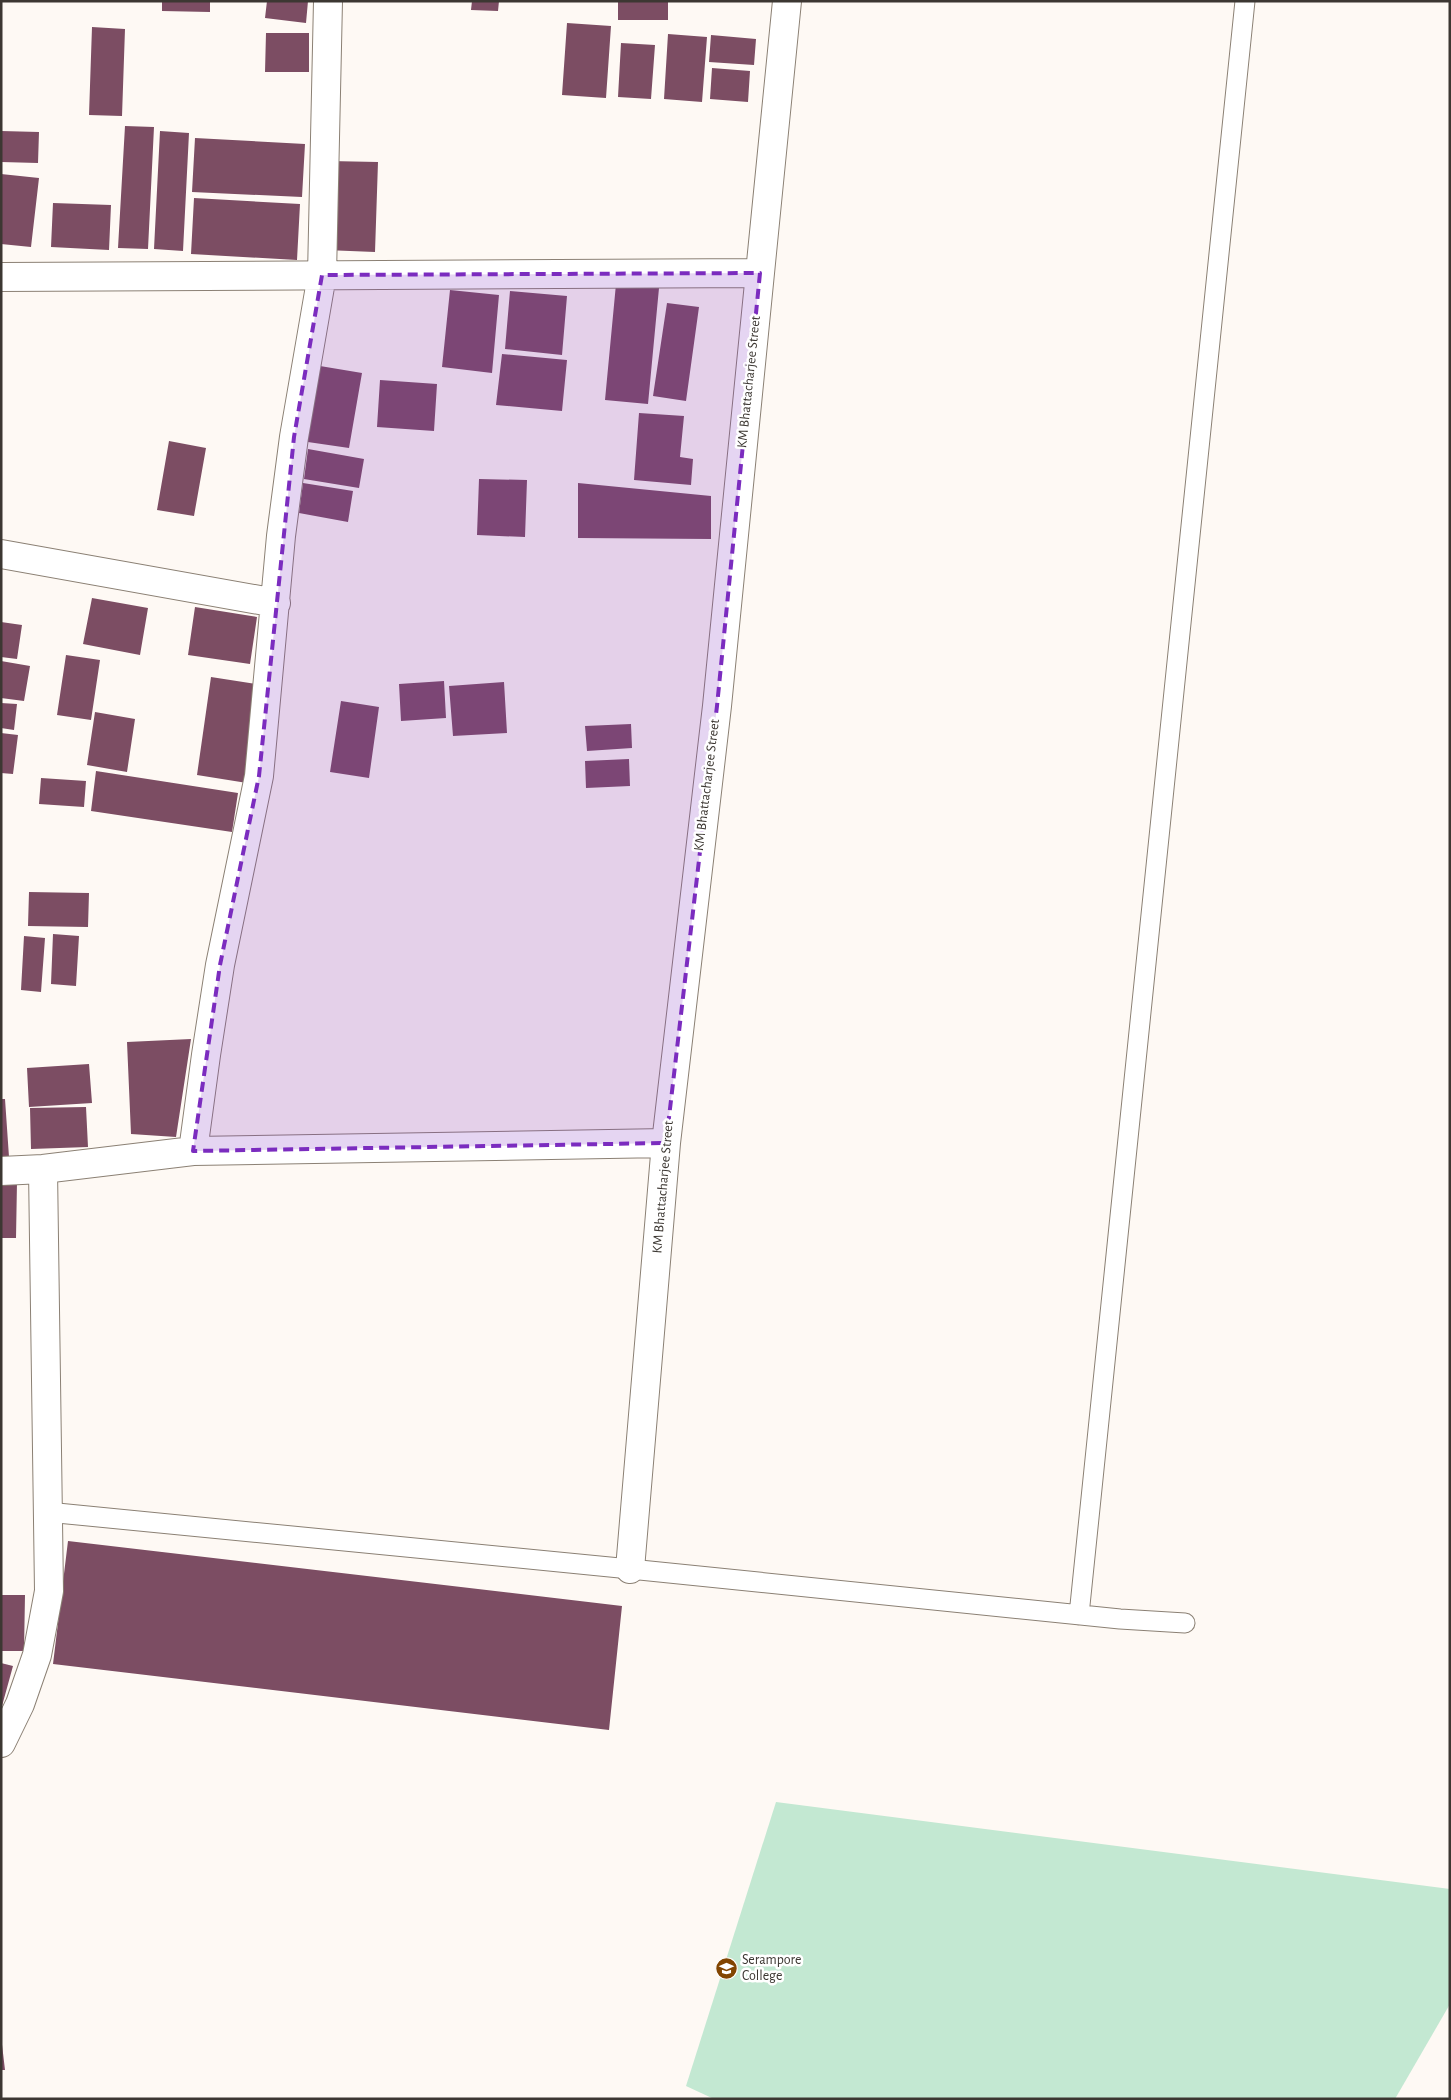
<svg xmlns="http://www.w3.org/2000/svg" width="1451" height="2100" font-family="'Alegreya Sans',sans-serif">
  <rect width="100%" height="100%" fill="#fef9f4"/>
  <path fill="#c3e8d2" d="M776,1802L1450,1889V2004L1395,2099H714L686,2086Z"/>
  <path fill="#7c4d63" d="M162,1H210V12L162,11Z
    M267,1H308L306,23L265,18Z
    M472,1H499L498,11L471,10Z
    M618,1H668V20H618Z
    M567,23L611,26L606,98L562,95Z
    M92,27L125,29L122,116L89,115Z
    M266,33H309V72H265Z
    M668,34L707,37L702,102L664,99Z
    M711,35L756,39L754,65L709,62Z
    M621,43L655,45L651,99L618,97Z
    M712,68L750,71L748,102L710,99Z
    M125,126L154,127L148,249L118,248Z
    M1,131L39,132L38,163L1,162Z
    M160,131L189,133L183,251L154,249Z
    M195,138L305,144L302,197L192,192Z
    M329,161L378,162L375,252L325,250Z
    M1,174L39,178L31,247L1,244Z
    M194,198L300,204L297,260L191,254Z
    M53,203L111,205L109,250L51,247Z
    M616,284L659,288L648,404L605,400Z
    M450,290L499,295L492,373L442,367Z
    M510,291L567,296L562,355L505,349Z
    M667,303L699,307L686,401L653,396Z
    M502,354L567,360L562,411L496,405Z
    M314,365L362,373L349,448L301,441Z
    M380,380L437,384L434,431L377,427Z
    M639,413L684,416L680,457L693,459L691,485L634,480Z
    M169,441L206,448L194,516L157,510Z
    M308,449L364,459L359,488L304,479Z
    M479,479L527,480L525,537L477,535Z
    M303,483L353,491L348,522L299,513Z
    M578,483L711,496V539L578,538Z
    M92,598L148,608L140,655L83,644Z
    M195,607L257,617L250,664L188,655Z
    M1,622L22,625L17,659L1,657Z
    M66,655L100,660L91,720L57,715Z
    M1,661L30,666L24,701L1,698Z
    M211,677L262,685L247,783L197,775Z
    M444,681L446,718L401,721L399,684Z
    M504,682L507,733L453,736L449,686Z
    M341,701L379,707L369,778L330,772Z
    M1,703L17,704L14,730L1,728Z
    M95,712L135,719L127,772L87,765Z
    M631,724L632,748L587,751L585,726Z
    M1,733L18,735L13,774L1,773Z
    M629,759L630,786L586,788L585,761Z
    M96,771L238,793L232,832L91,811Z
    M41,778L86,781L84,807L39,804Z
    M29,892L89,893L88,927L28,926Z
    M53,934L79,936L76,986L51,984Z
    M24,936L45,938L41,992L21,990Z
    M191,1039L176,1137L131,1134L127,1042Z
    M89,1064L92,1103L29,1107L27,1068Z
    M1,1099H5L9,1157L1,1158Z
    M86,1107L88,1147L31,1149L30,1108Z
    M1,1182H17L16,1238H1Z
    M68,1541L622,1606L609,1730L53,1664Z
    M1,1595H25L24,1651H1Z
    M1,1663L13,1666L2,1706H1Z
    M1,2036L5,2070H1Z"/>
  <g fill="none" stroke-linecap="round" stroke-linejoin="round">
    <defs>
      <path id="lane" d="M47,1512L630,1569L1120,1619L1185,1623
        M1079,1615L1245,1"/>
      <path id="street" d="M1,277L760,273
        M1,554L276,603
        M193,1151L206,1055L220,965L259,776L281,536L294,437L322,275L328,1
        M1,1171L43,1169L193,1151L666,1143
        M630,1569L666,1143L717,706L787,1
        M1,1743L20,1704L37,1655L49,1591L43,1169"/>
    </defs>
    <use href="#lane" stroke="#8b8074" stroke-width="21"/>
    <use href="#street" stroke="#8b8074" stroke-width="30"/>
    <use href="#lane" stroke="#fff" stroke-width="19"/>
    <use href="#street" stroke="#fff" stroke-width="28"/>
  </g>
  <path fill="#7b2cbf" fill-opacity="0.2" stroke="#7b2cbf" stroke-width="4" stroke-dasharray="10 6" stroke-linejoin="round" d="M760,273L717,706L666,1143L193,1151L220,965L259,776L294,437L322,275Z"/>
  <defs>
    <symbol id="university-disc" viewBox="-11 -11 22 22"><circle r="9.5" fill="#824501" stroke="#fff"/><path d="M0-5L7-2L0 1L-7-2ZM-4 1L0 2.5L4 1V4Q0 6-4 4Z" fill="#fff"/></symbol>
  </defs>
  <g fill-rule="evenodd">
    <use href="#university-disc" x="714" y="1956" width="25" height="25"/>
  </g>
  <g text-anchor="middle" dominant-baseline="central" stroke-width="5" stroke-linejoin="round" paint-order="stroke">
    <g font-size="14" fill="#3c3732" stroke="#fff">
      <text transform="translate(749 382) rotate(-84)">KM Bhattacharjee Street</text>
      <text transform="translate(707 785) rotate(-83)">KM Bhattacharjee Street</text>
      <text transform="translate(663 1187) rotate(-85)">KM Bhattacharjee Street</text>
    </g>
    <g font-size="14" fill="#3c3732" stroke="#fff" text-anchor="start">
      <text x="742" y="1960">Serampore<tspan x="742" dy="16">College</tspan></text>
    </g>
  </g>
  <rect width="1451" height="2100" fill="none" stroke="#3c3732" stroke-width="5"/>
</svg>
